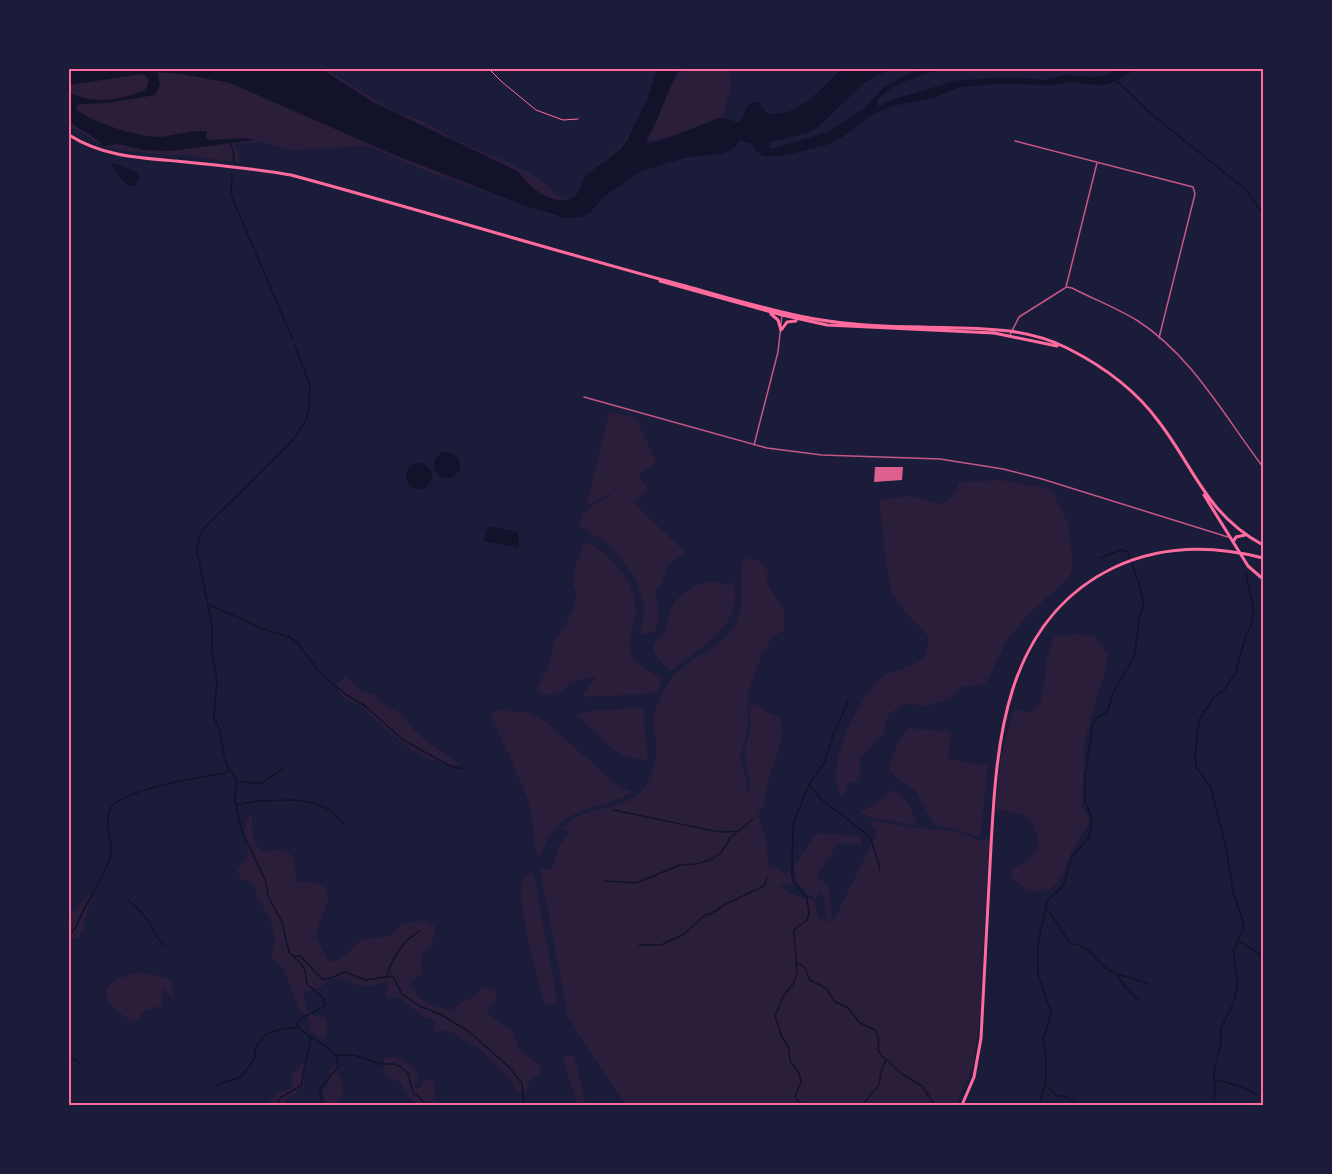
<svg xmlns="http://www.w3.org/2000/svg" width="1332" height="1174" font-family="'Exo 2',sans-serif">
  <rect width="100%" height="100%" fill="#1b1b3a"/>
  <path fill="#2a1e3b" d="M69,69H326L398,114C419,116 434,128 452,138C482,153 516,163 544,182C556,190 556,203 573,198L586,175L623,143L629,133L664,163L631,174L605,193L587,216L569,218L550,215L426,171L368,146L291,150L262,142L237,143L235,146L240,157L239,161L233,162L187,155H166L118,150L98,143L69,125Z
    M682,69H729L732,83L723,116L675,135L648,141L671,86Z
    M609,412L636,418L656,462L638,475L648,489L634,503L685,552L667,566L662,584L655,589C658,603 660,615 656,630L644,635L639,632C654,604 632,568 611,547C602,539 589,532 579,526L584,512L624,485L586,507Z
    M1000,480L1051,489L1068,523L1073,568L1069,577L1026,617L1007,640L986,683L962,687L950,699L937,702L929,706L905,704L890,713L885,722L884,733L860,758V773L856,782H849L843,797C820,773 859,697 880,679C891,670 915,666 922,659C928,652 928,644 928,636L904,611L892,594L887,570L879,500L911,496L940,504L951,499L960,482Z
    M589,542C614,559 635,580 636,612C636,620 632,627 631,635C626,661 643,669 663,678L658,690L647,694L587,697L583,695L596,676L571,683L556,695L540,694L537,688L548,667L554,642L573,611L577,594L573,584L576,565L583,545Z
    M751,558L761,562L768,571L767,583L785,613L784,630L773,637L762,653L748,694L747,734L740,757L747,783L746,791L748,792L750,782L744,753L751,728L749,706L754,704C763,707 768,714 778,716C793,739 760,781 766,804L760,810L758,817L765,833L769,866L772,868L779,867L784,874L790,870L793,884L782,885L768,893L783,887L789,894L815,901L818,918L833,922L877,833L870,821L918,828L950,830L979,840L989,839L980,1013L974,1064L956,1105H625L568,1017L540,869H552L559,845L571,832L561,830C567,825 573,818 579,816C599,806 627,808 642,790C650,781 656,764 656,752C657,736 650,723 656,707C661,696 666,684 674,675C691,657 720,649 734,627C748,606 736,582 743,560Z
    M713,581L727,585L734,581C734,590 736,602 733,610C725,636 692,654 672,670C661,665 658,659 653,648C655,640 662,637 666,629C668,623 669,616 671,610C677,593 695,584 713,581Z
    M1075,634L1096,637L1108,654L1104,677L1098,692L1084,744L1085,768L1081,805L1090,821C1084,833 1076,843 1070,854C1068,860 1066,867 1064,872C1050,900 1030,895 1010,877L1012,868L1027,862L1038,848C1037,817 1024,811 995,810L1001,756L1014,709L1030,713L1041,702L1047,658L1054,637Z
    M346,676L360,690L374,694L387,708C407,711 404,722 418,734C431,745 446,753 459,765C429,766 399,742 379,722C376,719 371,718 368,714C363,709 368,712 362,707C350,697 341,704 337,684Z
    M643,707L648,761L625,756L615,751L575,714L582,712Z
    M498,710L530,713L545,721L617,785L633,792C605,809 575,804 552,832C546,839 543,851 539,859L535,845L529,802L490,712Z
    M908,728L951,732L948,759L988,766L980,838L962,831L934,825L916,791L903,783L889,770C889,760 901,736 908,728Z
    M891,790C907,794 913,813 918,827C898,820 878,821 859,813L879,801Z
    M252,814C253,833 251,859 279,849C302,856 292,864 297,882L316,883L326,888L329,898L319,924L316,937L328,961H338L343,957L362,939L390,936L401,925L423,920L434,925L436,930C435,936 431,944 428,949C424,954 423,950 421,957C420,962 423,967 423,973L410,983C421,1004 431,1006 452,1011L460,1003L473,997L481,988L494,989L497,999L489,1009L488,1014L503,1026L512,1030L519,1049L542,1067L541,1072L530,1080L526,1093L519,1092L502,1070L477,1047L461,1039L451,1031H434L435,1020L425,1018L398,997H387L385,992L388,988L387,982C380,982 375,986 368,986C356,988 347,978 335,979C328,980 324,986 318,988C313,990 308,991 303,992L306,1010L314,1016L325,1018C328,1025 328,1031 324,1038L316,1036L309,1029L308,1017L300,1011L283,968L271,957L275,938L269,916L257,898L255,885L240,878L237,870C258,850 240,840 246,823C247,819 250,817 252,814Z
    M816,833L861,836L862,845L838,843L817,876L829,888L832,919H826L823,895L819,893L816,899C807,896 807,888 797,884L794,866Z
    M530,871L534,876L558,1003L545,1005C537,979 517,906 522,882C523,877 527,874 530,871Z
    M91,892L89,908L84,921V930L79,937L71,940L69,947V917Z
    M144,972L169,979L172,983L175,1000L164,989L161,993L162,1005L143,1012L136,1021L132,1022C93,996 98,980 144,972Z
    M574,1055L586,1105H577L563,1057Z
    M391,1056C405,1062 417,1064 419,1081L415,1082V1088H420L423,1081L427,1079L432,1080L435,1085V1100L444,1105C416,1105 413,1108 400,1082L389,1079L383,1073L384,1059Z
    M308,1059L304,1072V1086L286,1100L283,1105H270V1100L279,1092L292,1088V1073Z
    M334,1066L341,1079L344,1092L337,1105H326L323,1090L329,1082V1071Z"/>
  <path fill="#12122b" d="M69,69H322L371,101L515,170C521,174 524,180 529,184C540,195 560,206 575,197L586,175L620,149L627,140L647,100L657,69H678L655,124L646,139L648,144L665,139L720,118C728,117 734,123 740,122C746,114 745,101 758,102L767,113C799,120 821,86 843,69H890L865,82L818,127L808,133L770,142L769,146L772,149L828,132L865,108L884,87L908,74L924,69H940C919,77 891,82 877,101L878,106H881L887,101L916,93L953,81L1009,77L1044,80L1065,75L1094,77L1102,76L1121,69H1137L1111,83L1102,85L1082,84L1073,82L1052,85L996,84L960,87L933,98L892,106L872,115L841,138L826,145L782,156H764L756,151L752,144L740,141L732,150L721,154L688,157L641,171L602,198L590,213L582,217L565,218L525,206L390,153L230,83L181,74L157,72L160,85L155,95L108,103L80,104L77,105L76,109C91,122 140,138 160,137C172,136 199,128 207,132L206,137L210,140L247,138L254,140L170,151L144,150L118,144L104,146C96,137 80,130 69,121V92C91,105 124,100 146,89L149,80L146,76L141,74L69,85Z
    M113,163L137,172L140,177L135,186C123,186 118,174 112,165Z
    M434 465a13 13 0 1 1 26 0a13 13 0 1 1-26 0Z
    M406 476a13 13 0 1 1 26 0a13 13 0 1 1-26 0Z
    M488,526L518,532L519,548L484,541Z"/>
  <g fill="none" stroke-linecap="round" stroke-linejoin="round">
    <path stroke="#12122b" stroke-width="1.5" d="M1116,80L1151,114L1246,190L1263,214
      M230,144L233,149L234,163
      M232,174L231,192L233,200L292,338
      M295,345L310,386L309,410L306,420L292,441L204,528L200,536L197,551L212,625V650L217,680L214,718L219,728L224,755L228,767L236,779L235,801L241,829L266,882L268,896L282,922L289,952L301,964L305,970L307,984L323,998L325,1005C317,1012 306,1014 298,1021L297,1025C308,1042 338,1043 338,1067L320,1089L322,1105
      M210,605L261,628L289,637L297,642L320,673L345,694L365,706L403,740L450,766L462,769
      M237,782L261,783L283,769
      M809,785L822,800L864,832L871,840L879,864V870
      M237,805L256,801L297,800L317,804L330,810L345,825
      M614,810L709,830L723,832L739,831
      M604,881L636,883L680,865L697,864L712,859L721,853L731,837L753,819
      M128,900C135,906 143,913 149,922C154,931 157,940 166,946
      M1046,909C1057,919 1061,934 1072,944C1095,946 1093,963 1111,971C1122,977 1136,978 1148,984
      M69,936L76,927C85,903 103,880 110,857C114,842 104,825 109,811C117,789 202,777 225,773L229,770
      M1239,941L1263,956
      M639,945H661L684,934L705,915L710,914L726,904L764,886L767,878
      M292,956H300L322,979H328L345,972L365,980L393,976L402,994L419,1006L440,1014L468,1031L508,1066L522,1083L524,1105
      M797,962L805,968L810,980L826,988L835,1002L847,1007L860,1023L875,1030L879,1039L878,1050L881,1055L902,1074L922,1086L935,1105
      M1117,974L1125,987L1139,1001
      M387,975C393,957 403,940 420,931
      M336,1055H354L382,1064H396L408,1073L413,1092L427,1105
      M69,1056L81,1064
      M1214,1079L1242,1087L1257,1095
      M1045,1084L1056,1095L1067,1097L1079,1105
      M216,1085L241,1077L255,1058V1048L266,1034L285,1028H297
      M277,1105L280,1098L302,1085C302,1066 309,1055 311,1037
      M804,1105L798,1101L795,1096L801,1082L799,1073L790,1061L789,1048L781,1035L775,1016L784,995L793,984L797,974L794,931L797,927L807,920L809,913L807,898L793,881L792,874L793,827L794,821L809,785L824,763L833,735L848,701
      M862,1105L879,1085L881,1071L886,1060
      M1039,1105L1046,1080V1056L1043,1041L1051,1013L1038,973V944L1047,901L1063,886L1072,857L1089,837L1092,819L1085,801V774L1093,723L1097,718L1108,711L1112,695L1135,654L1139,618L1144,604L1139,583L1127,551L1120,550L1101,558
      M1213,1105L1215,1096L1214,1070L1221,1043V1028L1234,1002L1238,982L1233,951L1244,928L1242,918L1233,893L1226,847L1210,786L1196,767L1195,756L1199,720L1215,696L1223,691L1235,674L1246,635L1251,625L1254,610L1247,580V574"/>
  </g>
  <path fill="#dd5f8e" d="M875,467H903L902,480L874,482Z"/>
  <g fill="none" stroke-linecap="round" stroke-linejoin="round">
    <path stroke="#ff6b9d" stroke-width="1" d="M489,69L502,82L536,110L563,120L578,119"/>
    <path stroke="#c65784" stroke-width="1.5" d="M1015,141L1193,187L1195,194L1159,338
      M1066,287L1072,288C1093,299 1117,308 1138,321C1192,356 1225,417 1263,467
      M1066,287L1097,163
      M1010,335L1019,317L1065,288
      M584,397L767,448L822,455L940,459L1003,469L1042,479L1228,537
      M754,445L778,352L782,315"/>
    <path stroke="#ff6b9d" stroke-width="3" d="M69,135C102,156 138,158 176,161C214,165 253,168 291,175C417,209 541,247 667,281C716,294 765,310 815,319C850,325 887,327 923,327C972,329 1021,325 1067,348C1103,366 1135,389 1159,422C1195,469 1206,514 1263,545
      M660,281L782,315L827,325L994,333L1057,346
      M771,314L778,320L781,330
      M782,329L787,322L796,321
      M1204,495L1248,566L1263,579
      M1233,542L1236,537L1245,535
      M962,1105L974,1077L981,1038C984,980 987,923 990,865C996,755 998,624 1113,568C1161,545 1212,545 1263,558"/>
  </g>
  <rect width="1332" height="1174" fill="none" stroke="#1b1b3a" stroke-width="141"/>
  <rect x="70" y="70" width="1192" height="1034" fill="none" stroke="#ff6b9d" stroke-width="2"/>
</svg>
